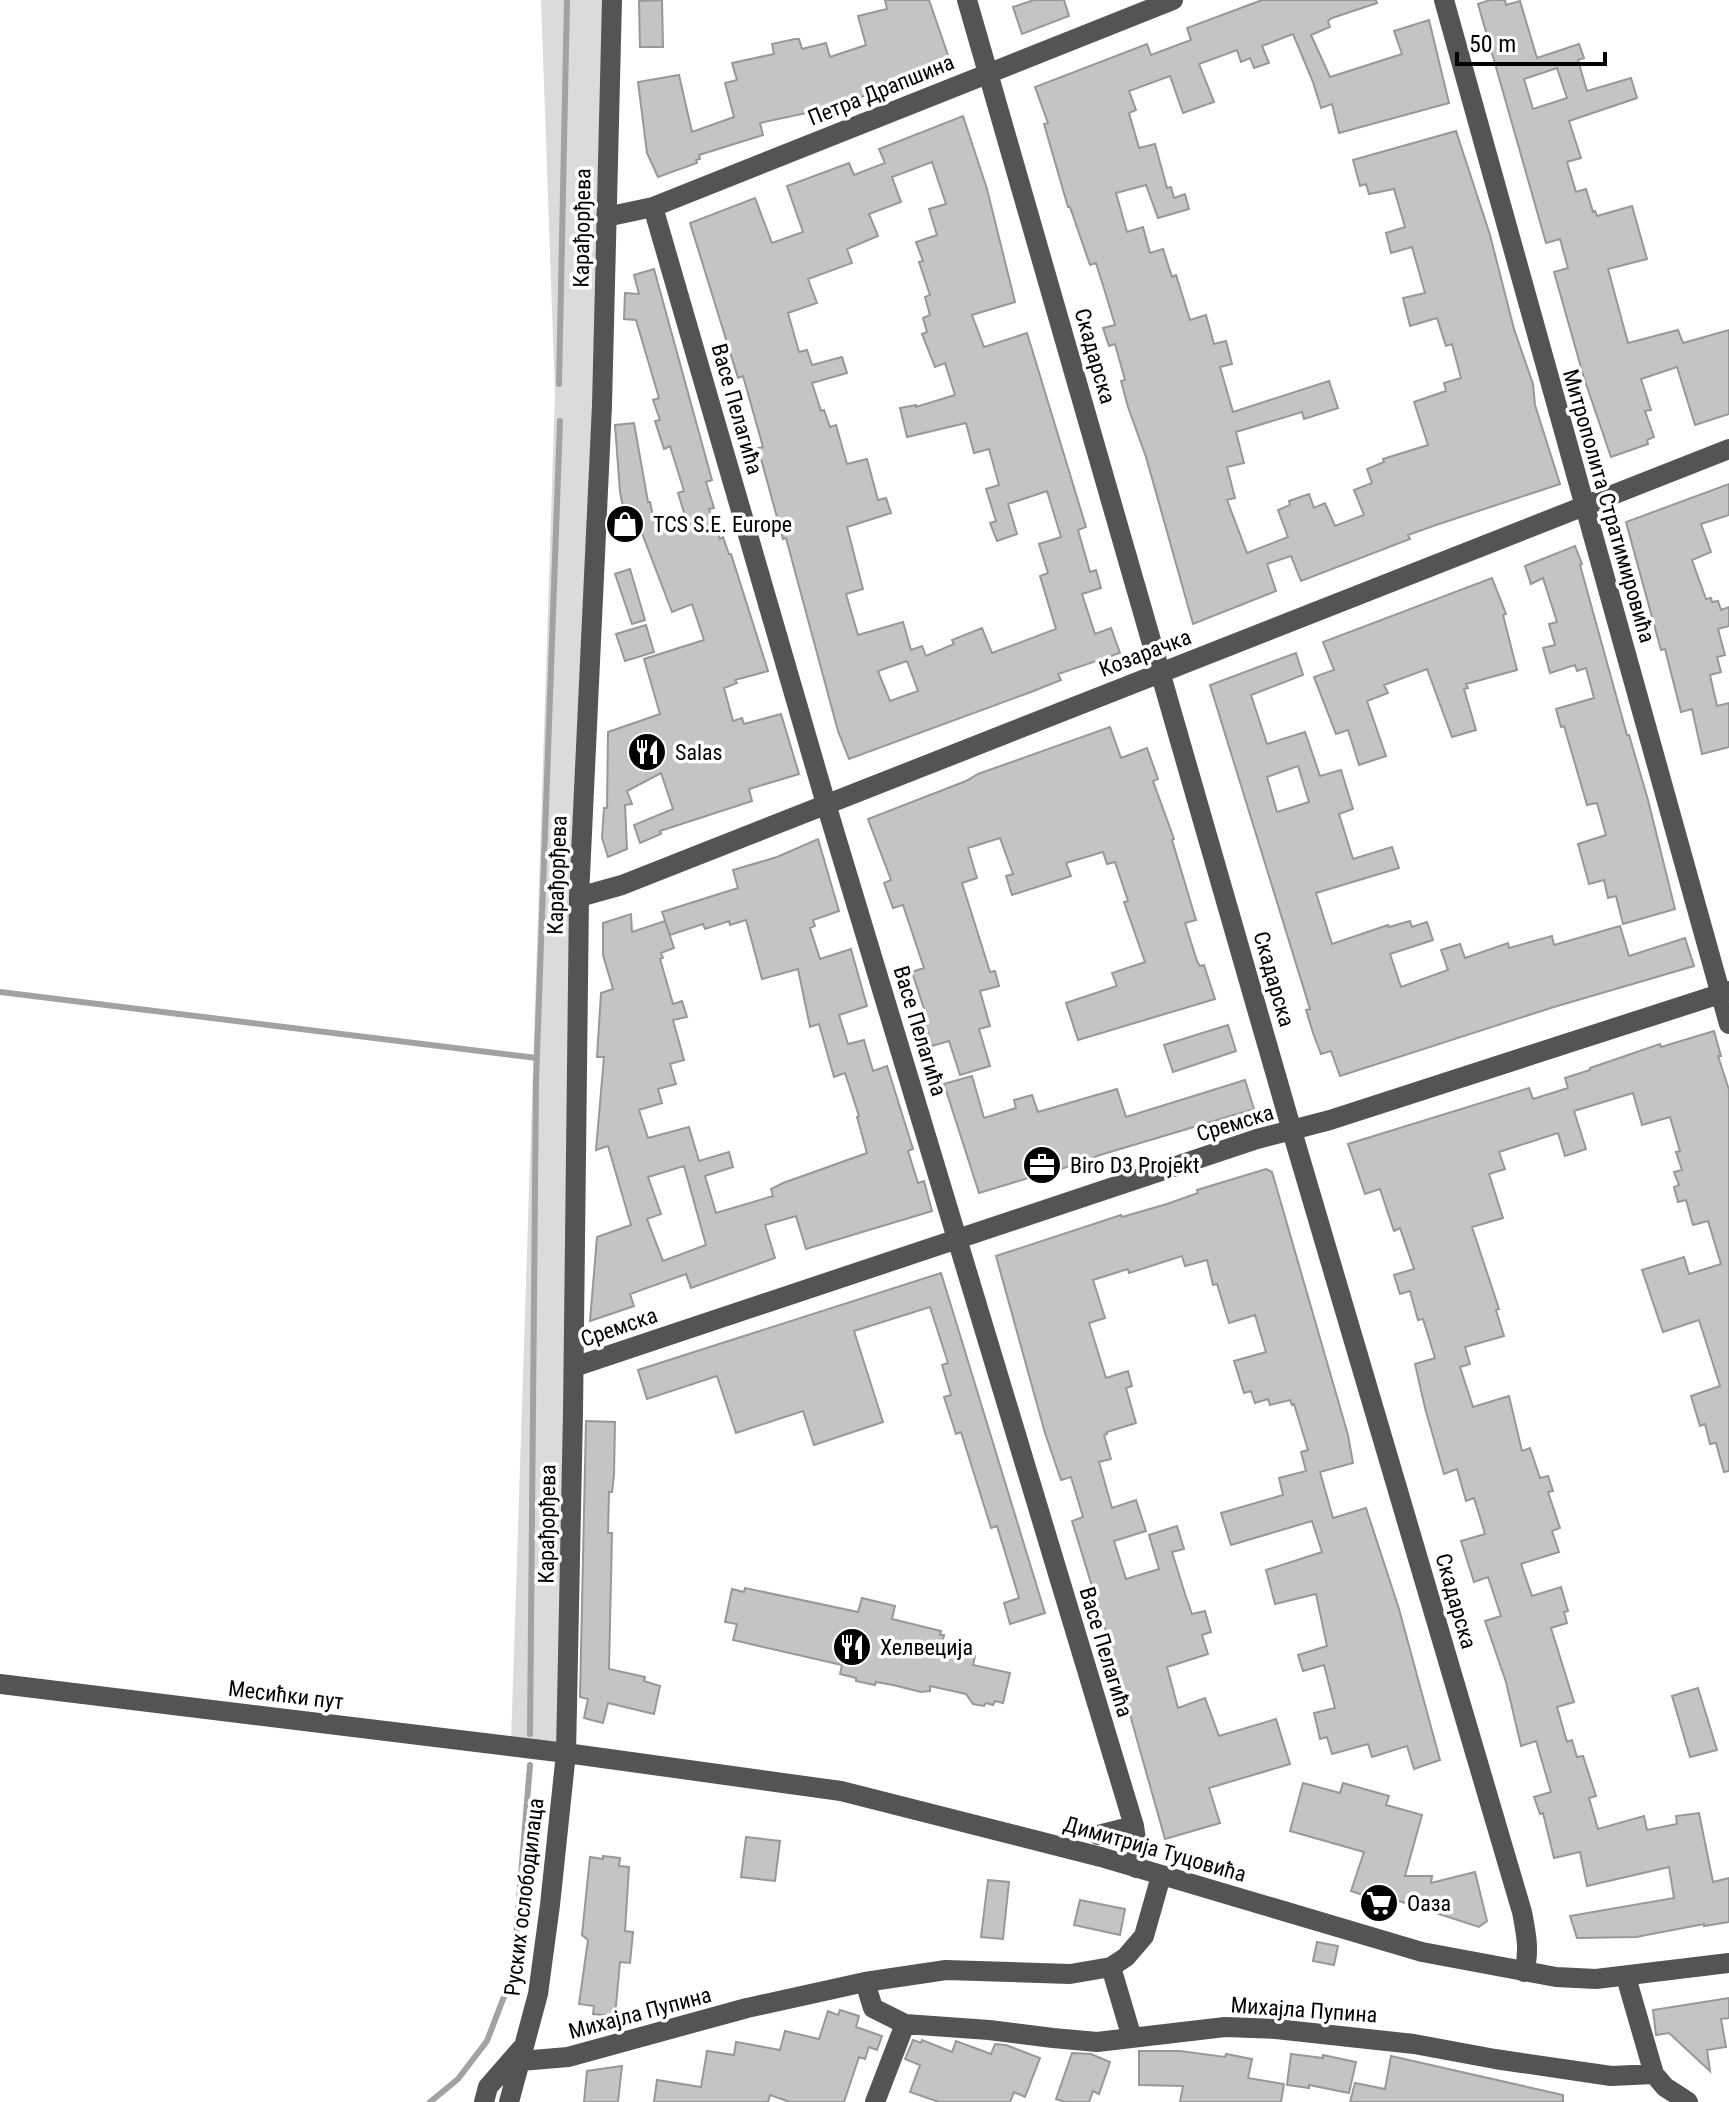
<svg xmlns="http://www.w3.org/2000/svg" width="1729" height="2102" font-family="'Roboto Condensed',sans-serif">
  <rect width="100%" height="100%" fill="#fff"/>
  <path fill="#dbdbdb" d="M541,0H614L562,1747L511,1743L555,394Z"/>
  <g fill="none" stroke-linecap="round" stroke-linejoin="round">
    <path stroke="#a2a2a2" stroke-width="6" d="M559,384L567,0
      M0,992L537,1058
      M530,1734L536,1081L560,421
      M430,2102L458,2079L487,2041L513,1973L530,1765"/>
  </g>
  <path fill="#c4c4c4" stroke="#989898" stroke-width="2" fill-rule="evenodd" d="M662,0L663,47H640L639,1Z
    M885,0H929L950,61L878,84L881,90L812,114L811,112L760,123L763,135L699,155L700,159L696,160L697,163L658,177L647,153L638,82L679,75L692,132L734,117L725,83L737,80L732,63L774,54L772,44L795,39H799L802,49L826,43L830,57L866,45L858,16L887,9Z
    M1034,0H1064L1069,16L1022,34L1013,7Z
    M1262,0H1376L1377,3L1332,18L1328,21L1330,27L1311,35L1330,77L1402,54L1394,31L1429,20L1449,103L1339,133L1332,104L1321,108L1313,82L1293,34L1262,46L1269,63L1254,68L1250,58L1241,62L1237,50L1199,64L1214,102L1183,113L1170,76L1129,91L1136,110L1129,113L1139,148L1155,144L1167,188L1171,187L1174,198L1185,194L1189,209L1158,218L1146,185L1116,193L1127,232L1143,227L1150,253L1163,249L1172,277L1176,275L1190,320L1206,315L1214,344L1226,341L1232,364L1220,367L1233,412L1329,381L1338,408L1304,419L1302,412L1236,432L1244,463L1227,467L1235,498L1227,500L1247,553L1288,537L1278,510L1290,505L1289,501L1309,494L1314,508L1325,503L1335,526L1364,515L1354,490L1372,483L1367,469L1384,462L1383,459L1428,445L1414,402L1446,391L1444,383L1461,378L1452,344L1446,346L1437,318L1410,326L1403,298L1425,293L1412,247L1391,253L1386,233L1405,227L1394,189L1369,194L1366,184L1360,186L1353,160L1456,131L1490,235L1514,329L1533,384L1535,405L1560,484L1433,526L1408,535L1410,539L1301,581L1291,556L1267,564L1276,591L1193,624L1146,457L1128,407L1121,381L1125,380L1115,344L1109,346L1103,328L1115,325L1106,295L1096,263L1090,265L1070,207H1068L1044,124L1048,123L1035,87L1147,44L1151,55L1191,40L1187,28Z
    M1490,0H1505L1506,5L1520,1L1537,58L1579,44L1584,58L1578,60L1587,91L1631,78L1637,98L1569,121L1581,158L1567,162L1576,192L1586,189L1593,212L1595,211L1597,216L1632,206L1647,259L1608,269L1628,343L1678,330L1683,343L1729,330V414L1695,425L1677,367L1641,379L1651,410L1645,411L1654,437L1647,440L1648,444L1611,457L1584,378L1554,272L1568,268L1560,239L1546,243L1478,4ZM1557,68L1567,98L1533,109L1524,79Z
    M963,116L987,189L1015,302L972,315L984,347L1027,333L1086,527L1078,530L1090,572L1096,570L1101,588L1082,594L1095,634L1111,628L1120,653L1058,674L1061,680L1031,692L849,759L838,731L786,538L783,539L758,448L763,447L743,376L738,378L690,223L755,198L772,243L803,232L787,186L849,163L854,175L885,163L879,149ZM932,162L946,204L929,209L937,235L916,242L923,261L919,262L930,295L925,297L930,315L923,318L927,332L922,334L935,367L945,363L955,395L916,407V405L900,408L907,437L966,423L974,453L989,449L999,485L986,489L996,521L990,523L997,541L1017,534L1008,504L1047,491L1061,537L1039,544L1048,573L1040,576L1056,629L992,653L982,628L952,640L954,644L926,656L922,646L911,650L903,622L858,635L846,594L863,589L847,527L891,513L886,498L878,500L867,459L847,464L836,425L830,427L824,410L821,411L812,383L847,373L842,357L812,365L807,350L799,352L788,313L817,303L808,279L852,263L847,249L878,236L869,214L901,202L892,177ZM907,661L918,691L890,701L878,671Z
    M654,269L712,480L706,482L714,508L709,509L720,539L723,537L729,554H731L768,671L735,680L737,683L724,688L733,721L742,718L744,724L781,714L799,774L749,789L752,801L660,831L661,834L640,843L634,825L673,809L661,773L627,791L632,804L625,805L627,849L608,857L602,838L604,808H607L608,732L660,714L644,659L704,640L692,604L672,612L640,528L628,533L620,492L615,425L634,423L648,502H650L656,530L686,519L678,493L684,491L670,446L664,449L655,421L660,420L653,400L659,398L636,320L624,319L625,293L639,294L634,275Z
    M1729,484V515L1701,524L1711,552L1692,560L1706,599L1711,598L1712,602L1718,601L1721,610L1729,607V626L1718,629L1725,655L1717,657L1721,672L1710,675L1717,706L1729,703V747L1702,754L1692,709L1681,712L1665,649L1661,650L1626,522Z
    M1575,546L1582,564L1580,565L1627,735H1629L1648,800L1675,909L1623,924L1616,896L1608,898L1604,880L1589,884L1578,844L1606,835L1597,803L1587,805L1564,726L1561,727L1556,709L1594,698L1586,668L1577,671L1575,665L1550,673L1543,648L1555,645L1549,624L1557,622L1543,578L1531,584L1525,566Z
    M630,569L645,620L632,624L615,574Z
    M1492,578L1506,614L1503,615L1517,670L1466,684L1468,688L1464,689L1476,730L1452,737L1427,669L1384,685L1388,693L1367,701L1386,756L1359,765L1348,730L1336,734L1314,677L1334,670L1323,642Z
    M646,625L654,652L625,661L616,634Z
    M1296,653L1303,675L1251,695L1267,744L1305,732L1320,776L1341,770L1353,809L1339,814L1353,859L1392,847L1399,868L1316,893L1332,944L1388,925L1389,927L1410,921L1412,927L1427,922L1433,940L1390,954L1401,987L1448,970L1441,950L1460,944L1465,958L1508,943L1509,948L1552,936L1554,945L1620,926L1629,956L1685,938L1694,966L1554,1007L1340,1076L1331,1051L1321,1054L1313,1033L1306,1010L1310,1009L1210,685ZM1298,766L1309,802L1277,812L1267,777Z
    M1110,727L1121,758L1147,748L1158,779L1153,781L1174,839L1172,840L1196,920L1185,923L1197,961L1200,966L1204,965L1215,999L1078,1040L1066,1003L1117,986L1112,973L1145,962L1124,902L1128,901L1115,862L1107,864L1103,852L1066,863L1071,876L1012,895L1006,876L1013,874L1000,838L968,848L977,878L962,883L990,972L995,971L999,986L980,991L990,1026L979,1029L990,1066L960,1075L949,1041L932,1046L922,1012H925L912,972L924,968L903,905L893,908L884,883L891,880L868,819L966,781L978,774Z
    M818,839L839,911L813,920L815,926L810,928L820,959L851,949L867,1006L839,1015L848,1044L864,1040L873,1071L887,1066L913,1149L908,1151L918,1183L924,1181L932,1211L806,1249L796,1216L765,1225L775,1258L691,1288L686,1274L630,1294L634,1306L590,1321L597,1237L631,1225L608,1146L596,1150L604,1057H597L601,993L613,989L603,955V923L631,914L632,932L665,921L674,948L661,953L663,958L660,959L673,1004L682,1001L687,1017L673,1020L684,1060L670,1064L676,1084L658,1089L662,1103L639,1110L648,1138L689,1127L699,1161L729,1152L733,1167L705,1176L716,1213L773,1196L771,1189L783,1183L867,1153L857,1117L859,1116L845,1073L834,1077L819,1024L810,1027L798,969L762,979L746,920L730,925L729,921L705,929L703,924L670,935L662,912L738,888L733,870L777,857ZM684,1166L706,1245L663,1261L647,1219L661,1214L648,1177Z
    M1228,1025L1236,1051L1173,1072L1164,1045Z
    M1714,1031L1721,1056H1718L1729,1090V1471L1724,1472L1716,1443L1710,1444L1705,1424L1700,1426L1691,1396L1720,1386L1699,1320L1663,1332L1642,1270L1684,1257L1689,1274L1721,1264L1708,1221L1693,1225L1686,1200L1678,1202L1674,1187L1679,1185L1674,1172L1682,1170L1676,1152L1680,1151L1670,1117L1642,1125L1633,1093L1574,1111L1586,1149L1565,1156L1558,1133L1499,1152L1505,1169L1489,1174L1503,1218L1472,1227L1499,1309L1496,1310L1504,1336L1465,1347L1470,1364L1460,1367L1473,1407L1509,1396L1522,1451L1530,1448L1540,1478L1548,1476L1553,1491L1548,1492L1560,1528L1552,1531L1559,1552L1521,1564L1532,1596L1561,1587L1568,1611L1564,1612L1567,1623L1551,1628L1574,1702L1557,1707L1567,1742L1572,1740L1577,1757L1583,1756L1596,1796L1589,1798L1598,1829L1644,1816L1647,1830L1677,1824L1676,1816L1699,1813L1713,1882L1729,1878V1922L1704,1926V1924L1636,1937L1577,1938L1570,1916L1674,1898L1669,1867L1587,1886L1580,1852L1554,1858L1543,1813L1540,1814L1534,1797L1551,1792L1536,1741L1521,1746L1506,1682L1485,1621L1501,1616L1488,1577L1474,1582L1461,1541L1485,1534L1474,1498L1466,1501L1457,1469L1444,1474L1425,1408L1415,1364L1435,1358L1423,1319L1418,1320L1410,1291L1400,1294L1394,1275L1414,1269L1400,1228L1394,1231L1380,1189L1365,1194L1348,1144L1529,1088L1533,1099L1568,1088L1565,1078L1590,1070V1068L1660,1044L1661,1047Z
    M972,1076L984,1118L1016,1108L1014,1100L1032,1095L1038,1112L1117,1089L1126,1117L1245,1080L1254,1109L1100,1155L1039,1177L1038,1175L979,1193L944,1084Z
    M1266,1169L1272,1172L1348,1435L1353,1463L1320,1472L1333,1518L1366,1508L1399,1609L1440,1760L1414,1769L1407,1746L1372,1757L1368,1744L1332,1754L1327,1737L1320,1739L1314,1713L1335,1708L1324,1665L1303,1671L1298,1655L1327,1646L1316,1594L1275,1604L1266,1570L1322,1552L1312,1521L1231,1545L1221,1513L1283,1495L1279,1478L1306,1471L1301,1452L1308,1450L1294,1404L1292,1405L1290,1400L1270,1405L1268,1399L1255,1403L1251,1391L1244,1393L1234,1361L1266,1352L1255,1315L1229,1323L1217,1284L1213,1285L1207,1260L1185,1266L1182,1256L1129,1273L1128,1269L1093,1280L1105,1318L1089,1323L1106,1378L1128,1371L1132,1386L1126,1388L1136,1423L1107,1432V1434L1104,1435L1111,1459L1099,1462L1112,1508L1136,1500L1146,1531L1114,1541L1126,1579L1159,1569L1149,1535L1177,1526L1184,1549L1172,1552L1185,1594L1192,1614L1205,1611L1211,1632L1202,1635L1208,1654L1167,1667L1178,1708L1205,1698L1219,1736L1276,1719L1290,1764L1209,1788L1220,1823L1165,1839L1114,1658L1072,1521L1083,1517L1071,1477L1061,1480L1045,1433L996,1256L1121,1215L1122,1217L1167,1204L1198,1193L1197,1190Z
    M941,1273L1045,1613L1010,1624L1004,1603L1019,1598L997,1526L991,1528L961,1432L956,1434L944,1397L951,1395L942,1365L948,1363L930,1307L854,1331L883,1422L814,1445L803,1411L736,1433L717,1376L647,1399L638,1370Z
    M586,1421L615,1422L614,1475L612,1492H609L608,1533H612L609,1669L645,1677L644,1681L660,1686L654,1714L608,1703L603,1723L584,1718L588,1699L580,1697Z
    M745,1588L858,1612L862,1598L895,1606L892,1619L941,1631L940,1635H944L941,1648L975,1656L973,1665L1010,1673L1003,1703L995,1701L993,1705L986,1703L984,1706L973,1704L966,1694L930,1686V1691L921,1692L893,1685L876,1682L875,1685L856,1681V1678L840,1674L842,1665L733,1640L737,1624L725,1622L732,1589L744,1592Z
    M1698,1688L1717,1750L1690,1757L1672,1696Z
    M1303,1783L1340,1793L1343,1783L1389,1796L1386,1805L1422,1815L1405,1876H1432L1431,1883L1475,1872L1487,1921L1479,1927L1374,1893L1372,1898L1351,1891L1364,1852L1290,1831Z
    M746,1837L780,1841L775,1881L741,1877Z
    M603,1856L620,1858L619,1866L629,1867L625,1931L633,1932L630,1963L620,1962L615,2016L593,2014L594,2006L579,2004L588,1940L582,1935L590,1857L603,1859Z
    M988,1880L1009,1882L1003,1939L981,1937Z
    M1080,1900L1125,1909L1120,1935L1074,1925Z
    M1317,1942L1338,1946L1334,1965L1313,1961Z
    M1729,1998V2018L1721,2019L1726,2047L1707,2050L1710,2071L1669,2033L1656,2035L1653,2010Z
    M840,2010L859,2016L856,2027L882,2036L877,2050L869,2047L865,2059L859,2057L844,2102H790L770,2095L768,2102H654L657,2080L701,2087L707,2051L734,2055L736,2042L780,2050L785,2031L819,2039L828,2011L838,2015Z
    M913,2040L921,2043L922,2040L952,2052L956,2041L991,2054L995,2044L1006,2045L1040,2058L1025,2097L1014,2092L1010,2102H939L910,2092L920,2065L905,2059Z
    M1139,2051H1180L1225,2057L1226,2054L1252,2059L1248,2078L1284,2084L1281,2102H1180L1183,2086L1139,2085Z
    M1072,2053L1091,2054L1110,2062L1099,2094L1093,2091L1089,2102H1065L1056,2099Z
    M1291,2054L1323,2058V2055L1356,2062L1349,2093L1309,2085V2088L1287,2085Z
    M1391,2056L1563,2095V2102H1350L1355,2083L1385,2089Z
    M622,2066L618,2102H584L587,2071Z"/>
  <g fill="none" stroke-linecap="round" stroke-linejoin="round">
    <path stroke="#545454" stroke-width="20" d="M967,0L1292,1131L1522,1912C1526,1933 1530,1951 1524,1972
      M1444,0L1729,1024
      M653,207L826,804L1134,1826L1137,1846L1136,1868
      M606,217L653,207L1173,0
      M579,897L622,885L1729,449
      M574,1367L1257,1139L1330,1120L1729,991
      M0,1684L566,1753L841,1791L1101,1857L1422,1952L1556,1977L1596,1979L1729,1963
      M1098,1835L1134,1826
      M1111,1967L1132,2038
      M1626,1977L1654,2074
      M865,1982L873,2008L905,2024L989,2030L1053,2038L1097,2042L1225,2027L1276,2029L1414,2044L1495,2059L1611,2076L1654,2074L1665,2087L1688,2102
      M521,2061L568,2057L747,2008L865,1982L946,1970L1070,1974L1111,1967L1126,1957L1144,1936L1161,1876
      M484,2102L488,2087L521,2049
      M509,2102L538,1994L550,1905L566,1753L573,1413L579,897L602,405L612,0
      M875,2102L905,2024"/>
  </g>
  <defs>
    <symbol id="shop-disc" viewBox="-11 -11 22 22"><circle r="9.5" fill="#000" stroke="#fff"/><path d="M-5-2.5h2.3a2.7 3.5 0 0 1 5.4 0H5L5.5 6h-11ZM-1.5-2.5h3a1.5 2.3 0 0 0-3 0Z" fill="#fff"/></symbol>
    <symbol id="restaurant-disc" viewBox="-11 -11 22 22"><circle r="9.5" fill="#000" stroke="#fff"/><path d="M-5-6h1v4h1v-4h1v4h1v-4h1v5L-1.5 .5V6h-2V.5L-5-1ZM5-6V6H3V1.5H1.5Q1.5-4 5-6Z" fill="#fff"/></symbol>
    <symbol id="office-disc" viewBox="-11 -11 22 22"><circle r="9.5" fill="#000" stroke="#fff"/><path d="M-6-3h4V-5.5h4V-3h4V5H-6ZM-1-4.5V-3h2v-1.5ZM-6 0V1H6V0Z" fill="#fff"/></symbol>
    <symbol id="supermarket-disc" viewBox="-11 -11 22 22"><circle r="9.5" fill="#000" stroke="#fff"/><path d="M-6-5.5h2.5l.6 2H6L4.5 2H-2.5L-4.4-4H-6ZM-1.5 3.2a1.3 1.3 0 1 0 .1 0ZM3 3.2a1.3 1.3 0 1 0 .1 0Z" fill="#fff"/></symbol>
  </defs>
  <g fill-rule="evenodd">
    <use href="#shop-disc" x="603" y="502" width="44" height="44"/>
    <use href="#restaurant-disc" x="625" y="730" width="44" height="44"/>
    <use href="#office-disc" x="1020" y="1143" width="44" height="44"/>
    <use href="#restaurant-disc" x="830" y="1625" width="44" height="44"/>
    <use href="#supermarket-disc" x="1357" y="1881" width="44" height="44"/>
  </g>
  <g text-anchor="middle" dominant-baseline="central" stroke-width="7" stroke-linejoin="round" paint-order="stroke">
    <g font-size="22" fill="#000" stroke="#fff">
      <text transform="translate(881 90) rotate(-22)">Петра Драпшина</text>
      <text transform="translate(582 228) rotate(-89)">Карађорђева</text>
      <text transform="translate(1095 356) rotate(74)">Скадарска</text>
      <text transform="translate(737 409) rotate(74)">Васе Пелагића</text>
      <text transform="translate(1609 506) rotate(74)">Митрополита Стратимировића</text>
      <text transform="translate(1145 653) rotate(-21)">Козарачка</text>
      <text transform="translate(557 875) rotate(-88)">Карађорђева</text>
      <text transform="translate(1274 979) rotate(74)">Скадарска</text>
      <text transform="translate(920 1031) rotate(73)">Васе Пелагића</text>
      <text transform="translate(1235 1123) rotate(-17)">Сремска</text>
      <text transform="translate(619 1327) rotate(-19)">Сремска</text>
      <text transform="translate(547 1524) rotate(-89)">Карађорђева</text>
      <text transform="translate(1456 1601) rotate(74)">Скадарска</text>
      <text transform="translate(1106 1652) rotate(73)">Васе Пелагића</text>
      <text transform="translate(286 1695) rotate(7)">Месићки пут</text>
      <text transform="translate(1155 1849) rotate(16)">Димитрија Туцовића</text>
      <text transform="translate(524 1897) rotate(-83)">Руских ослободилаца</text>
      <text transform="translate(1304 2010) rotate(4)">Михајла Пупина</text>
      <text transform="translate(640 2013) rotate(-15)">Михајла Пупина</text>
    </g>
    <g font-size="22" fill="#000" stroke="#fff" text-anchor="start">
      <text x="653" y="524">TCS S.E. Europe</text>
      <text x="675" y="752">Salas</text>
      <text x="1070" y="1165">Biro D3 Projekt</text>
      <text x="880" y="1647">Хелвеција</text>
      <text x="1407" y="1903">Оаза</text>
    </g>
  </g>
  <path d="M1457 52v12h148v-12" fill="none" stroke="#000000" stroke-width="4"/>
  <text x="1469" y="52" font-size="24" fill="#000000" stroke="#ffffff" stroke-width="6" paint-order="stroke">50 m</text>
</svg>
